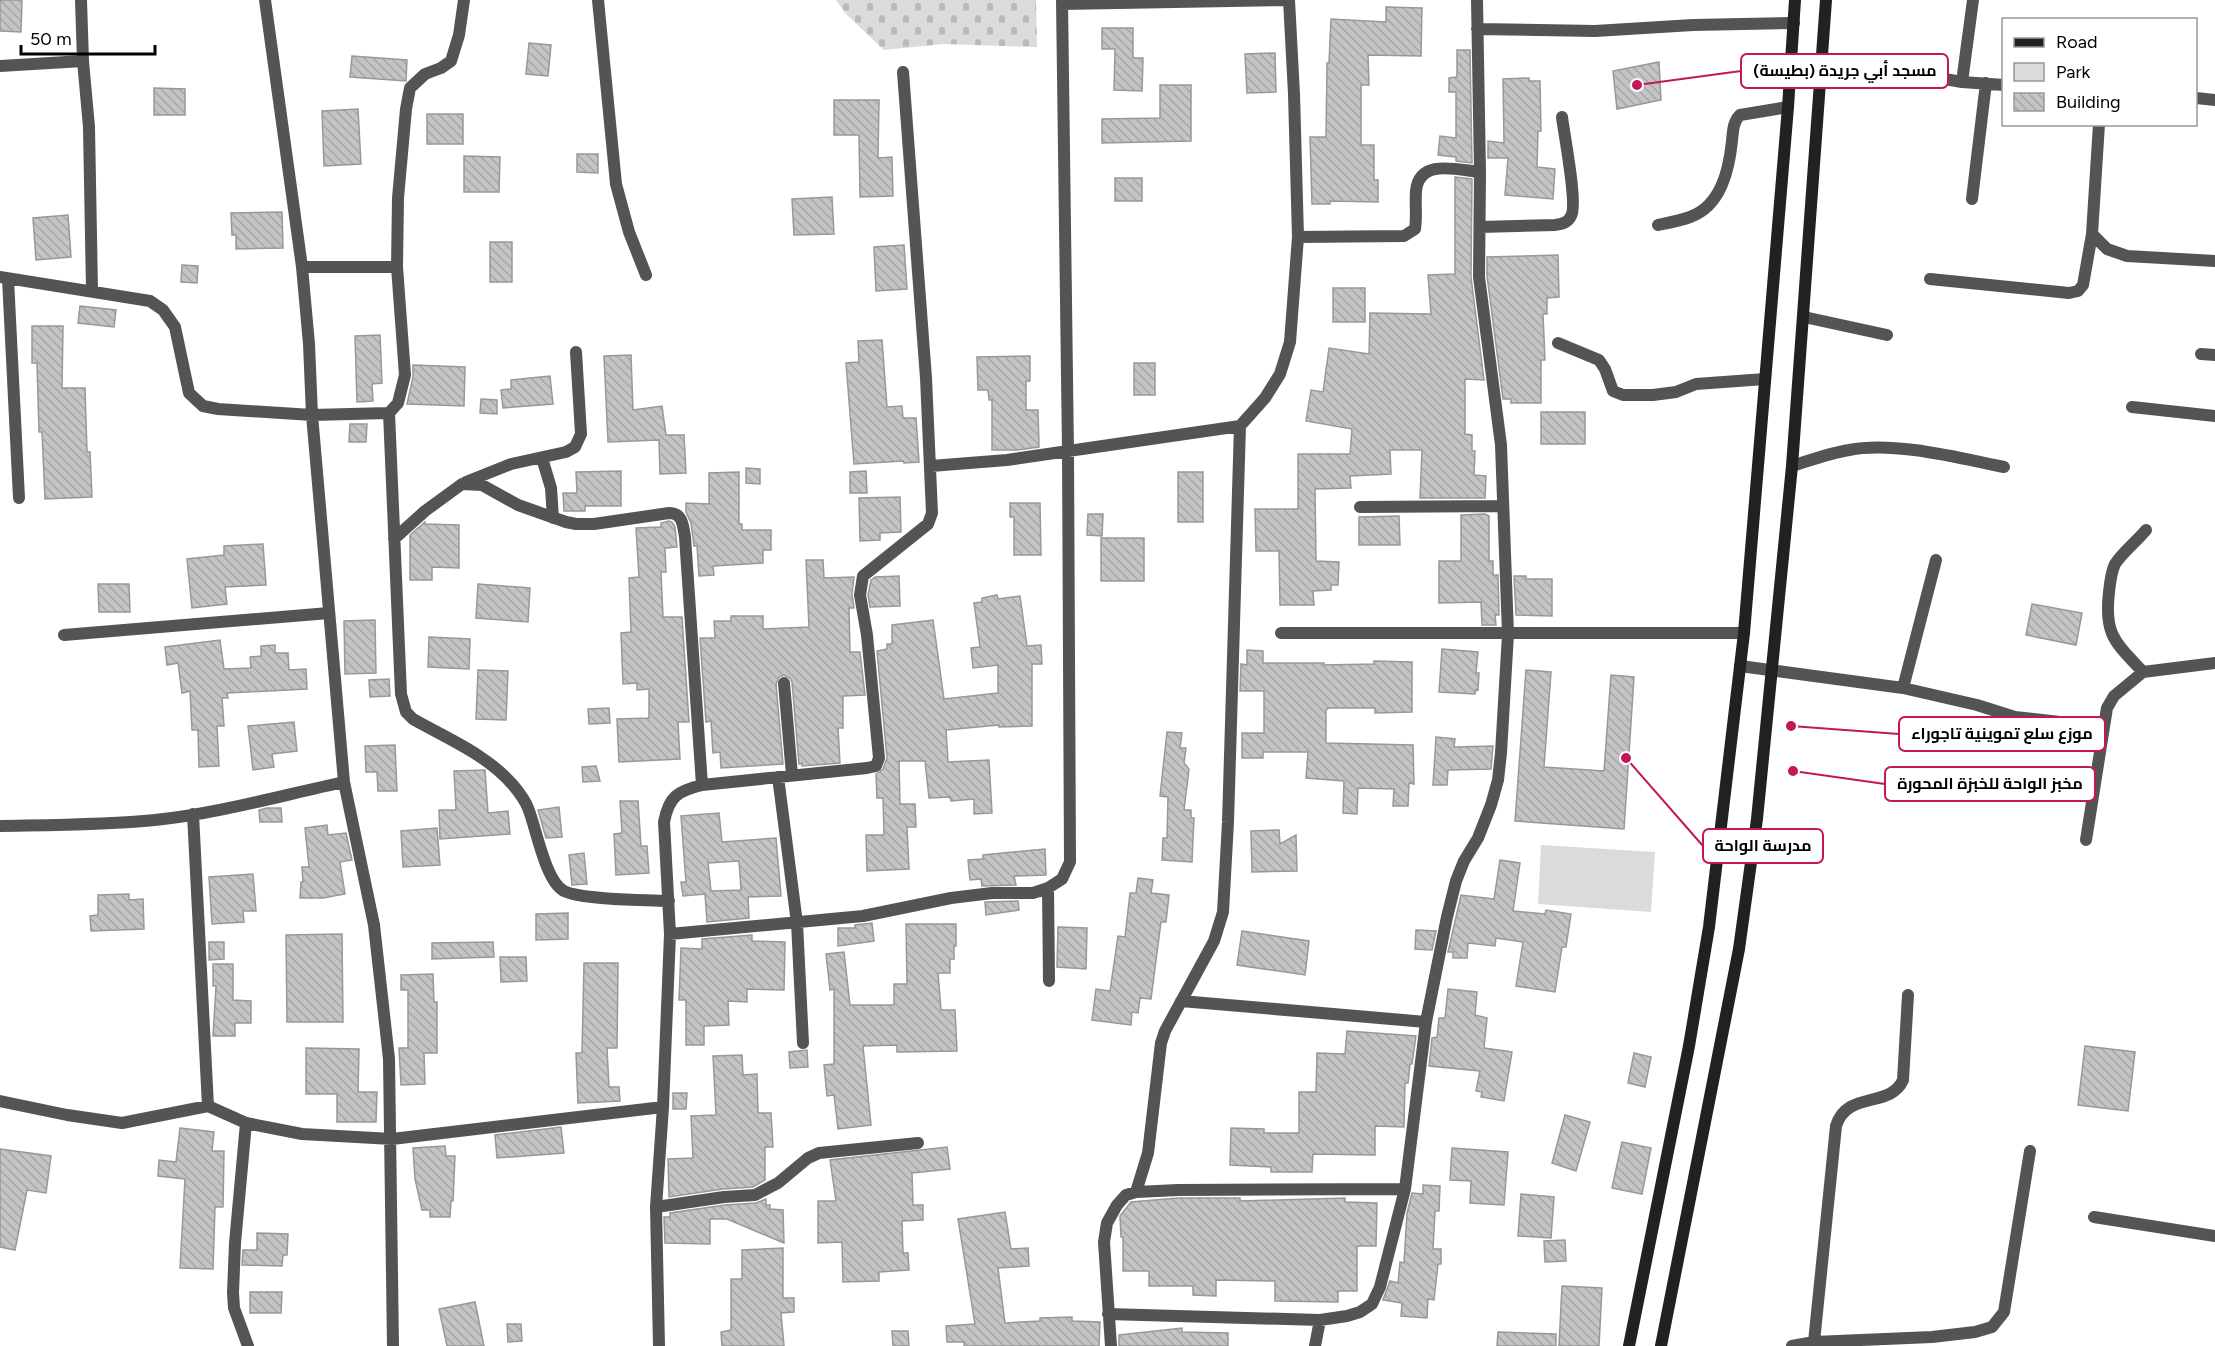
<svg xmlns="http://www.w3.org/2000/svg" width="2215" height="1346" font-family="Figtree,Cairo,sans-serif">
  <defs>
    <pattern id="cemetery-stones" width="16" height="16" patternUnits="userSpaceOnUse" patternTransform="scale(1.5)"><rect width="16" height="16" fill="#dbdbdb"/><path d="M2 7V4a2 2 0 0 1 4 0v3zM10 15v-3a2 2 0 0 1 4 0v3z" fill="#bababa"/></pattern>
    <pattern id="building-back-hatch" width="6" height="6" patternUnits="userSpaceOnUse" patternTransform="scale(1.5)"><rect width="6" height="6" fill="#c4c4c4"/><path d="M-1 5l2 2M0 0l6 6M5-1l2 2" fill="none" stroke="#a7a7a7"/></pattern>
  </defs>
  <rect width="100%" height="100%" fill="#fff"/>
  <path fill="url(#cemetery-stones)" d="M836,0H1036L1037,47L943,44L884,50L845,13Z"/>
  <path fill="#dbdbdb" d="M1541,845L1655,852L1651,912L1538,904Z"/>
  <path fill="url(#building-back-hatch)" stroke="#989898" stroke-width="1.5" fill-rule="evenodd" d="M0,0H22L21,32L0,31Z
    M1386,7L1422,8L1421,56L1368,55L1369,85H1361V145H1374V180H1378V202L1330,201V204H1312L1310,137H1326L1327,63H1329L1331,19L1386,22Z
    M1102,28H1133V58H1143L1142,91L1114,90L1115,49H1102Z
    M529,43L551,45L548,76L526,74Z
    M1457,50H1470L1472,163L1456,161V157L1438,155L1440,136L1456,138V92H1449V78L1457,77Z
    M1275,53L1276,92L1247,93L1245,54Z
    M352,56L407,60L406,81L350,77Z
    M1659,62L1661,100L1617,109L1613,71Z
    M1529,78V81H1540L1541,131H1538L1537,167L1555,169L1553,199L1505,195L1508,158H1488V141L1504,143L1503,79Z
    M1160,85H1191V141L1102,143V119L1160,118Z
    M154,88L185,89V115H154Z
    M834,100H879L878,158L892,157L893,196L860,197L859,135H834Z
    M358,109L361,164L324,166L322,111Z
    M427,114H463V144H427Z
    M577,154H598V173L577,172Z
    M464,156L500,157L499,192H464Z
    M1455,177L1472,179L1471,277L1484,380L1465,379V434L1472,435V451H1475L1474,475L1486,476L1485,498H1420L1422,450H1390L1391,474L1350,476L1351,488L1315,489L1316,561L1339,562L1338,585H1331V590L1313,591L1314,605H1280L1279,551H1256L1255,509H1298V454H1350L1352,429L1306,421L1311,390L1323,392L1329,348L1369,354L1370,313L1431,314L1428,275L1455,274Z
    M1115,178H1142V201H1115Z
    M832,197L834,234L794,235L792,199Z
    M282,212L283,248L236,249V235H232L231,213Z
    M68,215L71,257L36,260L33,218Z
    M490,242H512V282H490Z
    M904,245L907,289L876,291L874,247Z
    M1558,255L1559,297L1547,298V314H1543L1545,360H1541V403H1511V399H1503L1487,276V257Z
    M182,265L198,266L197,283L181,282Z
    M1333,288H1365V322H1333Z
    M80,306L116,310L114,327L78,323Z
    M32,326H63L62,388H85L87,452H90L92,497L45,499L42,432H39L37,363H32Z
    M380,335L382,383L372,384L373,401L357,402L355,336Z
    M882,340L887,407L902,406L903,418H916L919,462L904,463L903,461L854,464L846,363L859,362L858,341Z
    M631,355L633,410L662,406L666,435H684L686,473L660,474L659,440L608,442L604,356Z
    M1030,356V381H1026V410H1038L1039,447L1017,450H992V400H989L988,390H978L977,357Z
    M1134,363H1155V395H1134Z
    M413,365L465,367L464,406L407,404L413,377Z
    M550,376L553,404L503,408L501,390L511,389V380Z
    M481,399L497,400V414L480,413Z
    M1541,412H1585V444H1541Z
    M350,424H367L366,442H349Z
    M746,468L760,469V484L746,483Z
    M621,471V506H585V511H564L563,493H577L576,472Z
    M866,471L867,493H850V472Z
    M739,472V524H742V530H771V550H763V563L713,566L714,575L699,576L697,546H694L691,523L686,512V503L709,504V473Z
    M1178,472H1203V522H1178Z
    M900,497L901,532L880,533V540L860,541L859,498Z
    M1010,503H1040L1041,555H1014V517H1010Z
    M1088,514H1103L1102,536L1087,535Z
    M1485,514L1489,516V561H1493V575H1498L1499,615H1495L1496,625H1482L1481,602L1439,603V561H1461V515Z
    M1399,516L1400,545H1359V517Z
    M669,521L672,522L675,527L677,547L665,548L666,572H661L663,617H682L689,722H678L680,759L619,762L617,719L649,718V689L637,690V683L623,684L621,633L631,632L629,578L639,577L636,528L661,527V523Z
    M425,522V524L459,525V568L432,567V580H410V535Z
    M1101,538H1144V581H1101Z
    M263,544L266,585L225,587L227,604L192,608L187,559L224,555V546Z
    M806,560H823L824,578L854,577L852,594L854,608H849L850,652H860L865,695L843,696V728H838L840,763L802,766V763L799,764L792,682L790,678L784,675L779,677L776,684L783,764L721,768L720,752L713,753L711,721L706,722L700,638H715L714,621H731V616H763V629L809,627Z
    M899,576L900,606L870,607L868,595L871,580L875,577Z
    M1514,576H1526V579H1552V616L1516,615Z
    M98,584H129L130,612H99Z
    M478,584L530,588L528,622L476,618Z
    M997,595L998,599L1020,596L1027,646L1041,645L1042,664H1032V726L999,727V725L946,730L948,762L989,760L992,813L974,814V799L951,801L950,797L929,798L925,761H899L900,804H915L916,827H907L909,869L867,871L866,835H884L883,798H877L876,774L883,769L887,758L877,651L887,649V644H892V625L933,620L944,699L998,693V665L973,668L971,648L980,647L974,603L982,602V598Z
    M2032,604L2082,613L2076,645L2026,635Z
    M375,620L376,673L345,674L344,621Z
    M429,637L470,639L469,669L428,667Z
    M220,640L224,669L251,668L250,657L261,656V646L275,645V653H288L289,670L306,669L307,689L227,693L228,698H222L224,726H217L219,766L199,767L198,730H192L190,691L182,693L178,663L167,665L165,647Z
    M1442,649L1478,652L1476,673H1479L1478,690L1476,689L1475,694L1439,692Z
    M1247,650L1263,651V663H1324V665L1374,664V661L1412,662V712L1375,713V708H1329L1326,710V743L1413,745L1414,784L1409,783L1408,806H1393L1394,789L1358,788L1357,814L1343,813L1344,781L1306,778L1308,752H1263V758H1242V733H1264V691H1240L1241,664L1247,665Z
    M478,670L508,671L506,720L476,719Z
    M1526,670L1551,672L1544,767L1604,771L1611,675L1634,677L1624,829L1515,821Z
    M389,679L390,696L370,697L369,680Z
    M609,708L610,723L589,724L588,709Z
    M294,722L297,751L272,754L274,767L253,770L248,726Z
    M1167,732L1182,733L1180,748H1186L1184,763L1189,769L1184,810H1191V818H1194L1192,862L1162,860L1163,838H1167L1168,797L1160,796Z
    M1436,737L1455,739L1454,747L1493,746L1491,769L1448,770L1447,785H1433Z
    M395,745L397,791H378L377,772H366L365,746Z
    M596,766L600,781L583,782L582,767Z
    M485,770L488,813L508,811L510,834L440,839L439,810H456L454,771Z
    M620,801H638L641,846H647L649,873L616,875L614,834L622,833Z
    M559,807L562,837L546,838L538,810Z
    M267,808H281L282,822H260L259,810Z
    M719,813L722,842L776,838L781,896L748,897L749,918L707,922L705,894L683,896L681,882H686L681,816ZM739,861L741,890L711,891L708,863Z
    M327,825L328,835L346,833L352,860L340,862L345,894L323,898H300L301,882H303L302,867H309L305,828Z
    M437,828L440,865L403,867L401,831Z
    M1279,830L1280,844L1296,835L1297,871L1252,872L1251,831Z
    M1045,849L1046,875L1014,876L1016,885L982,886L981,879L970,880L968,860L983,859V855Z
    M584,853L587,884L572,885L569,855Z
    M1500,860L1520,863L1513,911L1545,914L1546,910L1571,914L1566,947H1562L1555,992L1516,986L1523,942L1496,938L1495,946L1468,943L1467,958H1453V952H1448L1461,895L1494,899Z
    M253,874L256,911H243L244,922L212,924L209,877Z
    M1138,878L1153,880L1151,893L1169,895L1166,922H1161L1151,999L1140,998L1138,1013L1132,1012L1131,1025L1092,1020L1096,989L1110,991L1118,936L1125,937L1130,893H1136Z
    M129,894V900L143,899L144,929L91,931L90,916L98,915V895Z
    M1018,901L1019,910L986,915L985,902Z
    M568,913V939L536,940V914Z
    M872,923L874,941L838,946V928H855V925Z
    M906,924H956V946H954V959H950V973H938L941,1010H955L957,1051L897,1052V1045L863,1046L871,1125L838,1129L834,1095L827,1096L824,1065L834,1064V989L830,990L826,954L844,952L850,1005H894V984H907Z
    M1058,927L1087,928L1086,969L1057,967Z
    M1416,930L1436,931L1432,950L1415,949Z
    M1242,931L1309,941L1305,975L1237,965Z
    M342,934L343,1022H287L286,935Z
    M752,935V941L785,942L784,990L747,989V1002L728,1001L729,1025L704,1026V1045H686V1000H679L681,948L702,949V939Z
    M209,942H224V959L209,960Z
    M493,942L494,957L432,959V943Z
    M500,957H526L527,981L501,982Z
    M584,963H618L617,1048H607L609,1087H619L620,1101L578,1103L576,1053H582Z
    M213,964H233V1000L251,1001V1023H235V1036H213L216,986H213Z
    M433,974L434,1002H437V1053H424L425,1084L401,1085L399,1048H408V990H401V975Z
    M1448,989L1477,992L1475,1015L1487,1018L1484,1048L1512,1052L1504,1101L1481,1097L1482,1092L1476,1091L1480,1071L1429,1066L1432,1038L1437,1037L1439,1018H1445Z
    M1347,1031L1416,1036L1412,1064H1410L1408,1083H1405L1404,1127L1375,1126V1155L1313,1154L1312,1172H1271V1167L1230,1165L1231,1128L1264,1129V1133H1299V1092H1316L1317,1053L1345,1054Z
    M2085,1046L2135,1052L2128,1111L2078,1105Z
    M306,1048L359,1049L358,1092H377L376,1122H337V1094H306Z
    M807,1050L808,1067L790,1068L789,1052Z
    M1634,1053L1651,1057L1645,1087L1628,1083Z
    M742,1055L743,1075L757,1074L758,1113H771L773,1147H765V1180L753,1187L723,1189L669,1197L668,1159L693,1158L691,1116L716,1115L713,1056Z
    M673,1093H687L686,1109H673Z
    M1565,1115L1590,1122L1576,1171L1552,1163Z
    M561,1127L564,1153L497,1158L495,1135Z
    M180,1128L214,1132L212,1151H224L223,1207H215L213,1269L180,1268L185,1179L158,1176L159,1160L176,1162Z
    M1622,1142L1651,1148L1642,1194L1612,1188Z
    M445,1146L446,1156H455L453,1201H451L450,1217H430V1210H422L415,1179L413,1148Z
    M947,1147L950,1169L912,1173L913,1205H923V1220L902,1221L903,1253H908L909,1270L879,1272V1281L843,1282L842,1242L818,1243V1201H836L830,1160Z
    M1452,1148L1508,1152L1504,1205L1470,1203L1471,1181L1450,1180Z
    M0,1149L51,1156L46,1193L27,1190L15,1250L0,1247Z
    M1423,1185L1440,1186L1439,1211H1435L1433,1249H1441V1264H1438L1434,1300L1428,1299L1427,1318L1401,1316L1402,1303L1383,1300L1390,1281L1398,1283L1400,1262L1404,1263L1407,1213L1412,1193L1423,1194Z
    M1521,1194L1554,1197L1551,1238L1518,1236Z
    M1178,1198H1240V1201L1345,1198V1202L1377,1203L1376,1246H1357V1291H1338V1302L1275,1301V1281L1216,1280V1296L1193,1295V1286H1149V1271H1123V1237H1121L1120,1216L1131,1202Z
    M766,1199V1205H770V1209L783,1210L784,1243L727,1219H710V1244L665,1243L664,1217H670V1213L725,1205L756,1203Z
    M1005,1212L1011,1249L1028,1248L1029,1266L998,1268L1005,1323L1040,1321V1318L1072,1317V1321L1100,1322L1099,1346H964V1342H947L946,1326L975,1324L958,1219Z
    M257,1233L288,1234L287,1255H283L282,1266L242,1265L243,1250H257Z
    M1565,1240L1566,1261L1545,1262L1544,1241Z
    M783,1248V1298H794V1312L781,1313L784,1346H722L721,1332L731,1330V1279H742V1250Z
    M1562,1286L1602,1288L1599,1346H1559Z
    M250,1292H282L281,1313H250Z
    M475,1302L484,1346H447L439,1309Z
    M507,1324H521L522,1341L508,1342Z
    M1182,1328V1332L1228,1333V1346H1119V1335Z
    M892,1331H908L909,1346H893Z
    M1498,1332L1556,1334V1346H1497Z"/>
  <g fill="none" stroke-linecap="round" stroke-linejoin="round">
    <path stroke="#545454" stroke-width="12" d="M81,0L83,61
      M265,0L302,267L309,344L312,415L344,782L374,925L389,1059L393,1346
      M598,0L616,184L629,232L646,275
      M1062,4L1289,0
      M1477,29L1595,31L1693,25L1794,23
      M1823,58L1962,82L2004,85
      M0,66L83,61L89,127L92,290
      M1962,82L1973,0
      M2196,98L2215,100
      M2099,124L2092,234L2107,249L2127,256L2215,261
      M1972,199L1986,83
      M1658,225C1668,223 1679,221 1690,217C1721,206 1729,170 1732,141C1733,131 1733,122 1740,115L1788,107
      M1480,227L1555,225C1561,224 1568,223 1571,216C1578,205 1564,134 1562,117
      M1298,237L1404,236L1415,229C1417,216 1415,204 1416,191C1419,158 1458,170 1480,172
      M302,267H397
      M0,277L150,301L163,310L175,327L189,393L203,406L218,409L312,415L389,413L401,694L406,712L413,719C448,739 486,754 513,785C518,791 525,800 528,808C536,827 545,881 564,891C582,900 646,900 669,901
      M8,279L19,498
      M1930,279L2069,293L2078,291L2083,285L2092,234
      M1804,317L1887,335
      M1558,343L1599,360L1605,369L1613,391L1623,395H1653L1676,392L1696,384L1765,379
      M2201,354L2215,355
      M2132,407L2215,416
      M389,413L398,403L405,375L397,267L398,198L406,109L410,88L425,74L441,68L451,61L459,35L464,0
      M1240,426L1265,398L1280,374L1290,342L1298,237L1294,94L1289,0
      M542,458L551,488L553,518
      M931,466L1007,460L1240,426L1228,822L1223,912L1214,941L1165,1031L1161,1043L1148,1153L1136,1192
      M1792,466C1811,460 1830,453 1849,450C1894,441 1959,458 2004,467
      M466,482L511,464L566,452L575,447L581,434L576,352
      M1360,507L1503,506
      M394,539L425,511L462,484L482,485L518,505L566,522L576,524H594L669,513C683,513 683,526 685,537L702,785
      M1281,633H1744
      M64,635L329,613
      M1740,666L1903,688L1977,705L2015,717L2104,727
      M2143,672C2115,642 2104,635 2109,592C2110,583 2111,572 2115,564C2123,552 2137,541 2146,530
      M784,683L792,775
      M1903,688L1936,560
      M778,777L797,923L803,1043
      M193,814L208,1106
      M0,826C52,825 104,825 155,820C216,814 283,795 344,782
      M2086,840L2107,708L2114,696L2143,672L2215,663
      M1048,888L1049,981
      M670,934L863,916L951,898L992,893H1033L1048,888L1062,879L1070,862L1068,451L1062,0
      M1181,1001L1426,1022
      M0,1101L67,1115L122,1123L208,1106L246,1123L302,1134L392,1139L663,1107
      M246,1123L235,1243L233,1293L234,1308L248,1346
      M656,1207L724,1197L755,1195L778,1183L808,1158L819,1153L918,1143
      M2094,1217L2215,1236
      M1108,1314L1320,1320L1347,1316L1360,1312L1372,1304L1380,1287L1405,1189L1426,1022L1447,917L1456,881L1464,861L1478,838L1491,805L1498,780L1501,753L1508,634L1501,445L1479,277L1480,172L1477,0
      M1814,1342L1836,1126C1847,1090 1890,1109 1903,1080L1908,995
      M659,1346L656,1207L663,1107L670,934L664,822C669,796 678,791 702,785L867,768L876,766L879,758L867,635L860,595L863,576L928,524L932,513L926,378L903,72
      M1111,1346L1104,1242L1107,1223L1117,1205L1126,1195L1136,1192L1178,1190L1405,1189
      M1315,1346L1320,1320
      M1792,1346L1814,1342L1932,1337L1975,1332L1992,1327L2004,1312L2030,1151"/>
    <path stroke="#212121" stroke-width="12" d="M1629,1346L1689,1046L1709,927L1744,633L1788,107L1795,0
      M1661,1346L1739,949L1757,819L1792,466L1826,0"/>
  </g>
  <path fill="none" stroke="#c2185b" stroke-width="2" d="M1637 85L1741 71M1791 726L1899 734M1793 771L1885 784M1626 758L1703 846"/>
  <g fill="#c2185b" stroke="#fff" stroke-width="2">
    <circle cx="1637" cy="85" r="6"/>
    <circle cx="1791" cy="726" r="6"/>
    <circle cx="1793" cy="771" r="6"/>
    <circle cx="1626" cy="758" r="6"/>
  </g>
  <g fill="#fff" stroke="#c2185b" stroke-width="2">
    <rect x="1741" y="54" width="207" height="34" rx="6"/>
    <rect x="1899" y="717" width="206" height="34" rx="6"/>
    <rect x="1885" y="767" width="210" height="34" rx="6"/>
    <rect x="1703" y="829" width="120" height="34" rx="6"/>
  </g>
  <g font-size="16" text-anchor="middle" font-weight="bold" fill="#000">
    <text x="1845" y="76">مسجد أبي جريدة (بطيسة)</text>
    <text x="2002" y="739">موزع سلع تموينية تاجوراء</text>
    <text x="1990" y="789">مخبز الواحة للخبزة المحورة</text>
    <text x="1763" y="851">مدرسة الواحة</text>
  </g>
  <rect x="2002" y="18" width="195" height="108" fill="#ffffff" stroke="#999999" stroke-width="1.5"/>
  <rect x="2014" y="38" width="30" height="9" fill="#212121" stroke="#999999" stroke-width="1.5"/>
  <text x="2056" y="48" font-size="18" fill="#000000">Road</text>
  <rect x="2014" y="63" width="30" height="18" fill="#dbdbdb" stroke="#999999" stroke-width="1.5"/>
  <text x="2056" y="78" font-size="18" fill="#000000">Park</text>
  <rect x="2014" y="93" width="30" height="18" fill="url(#building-back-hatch)" stroke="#999999" stroke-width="1.5"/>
  <text x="2056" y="108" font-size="18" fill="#000000">Building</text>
  <path d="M21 45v9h134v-9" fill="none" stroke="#000000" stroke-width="3"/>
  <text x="30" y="45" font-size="18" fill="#000000" stroke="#ffffff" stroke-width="4.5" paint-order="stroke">50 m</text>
</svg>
